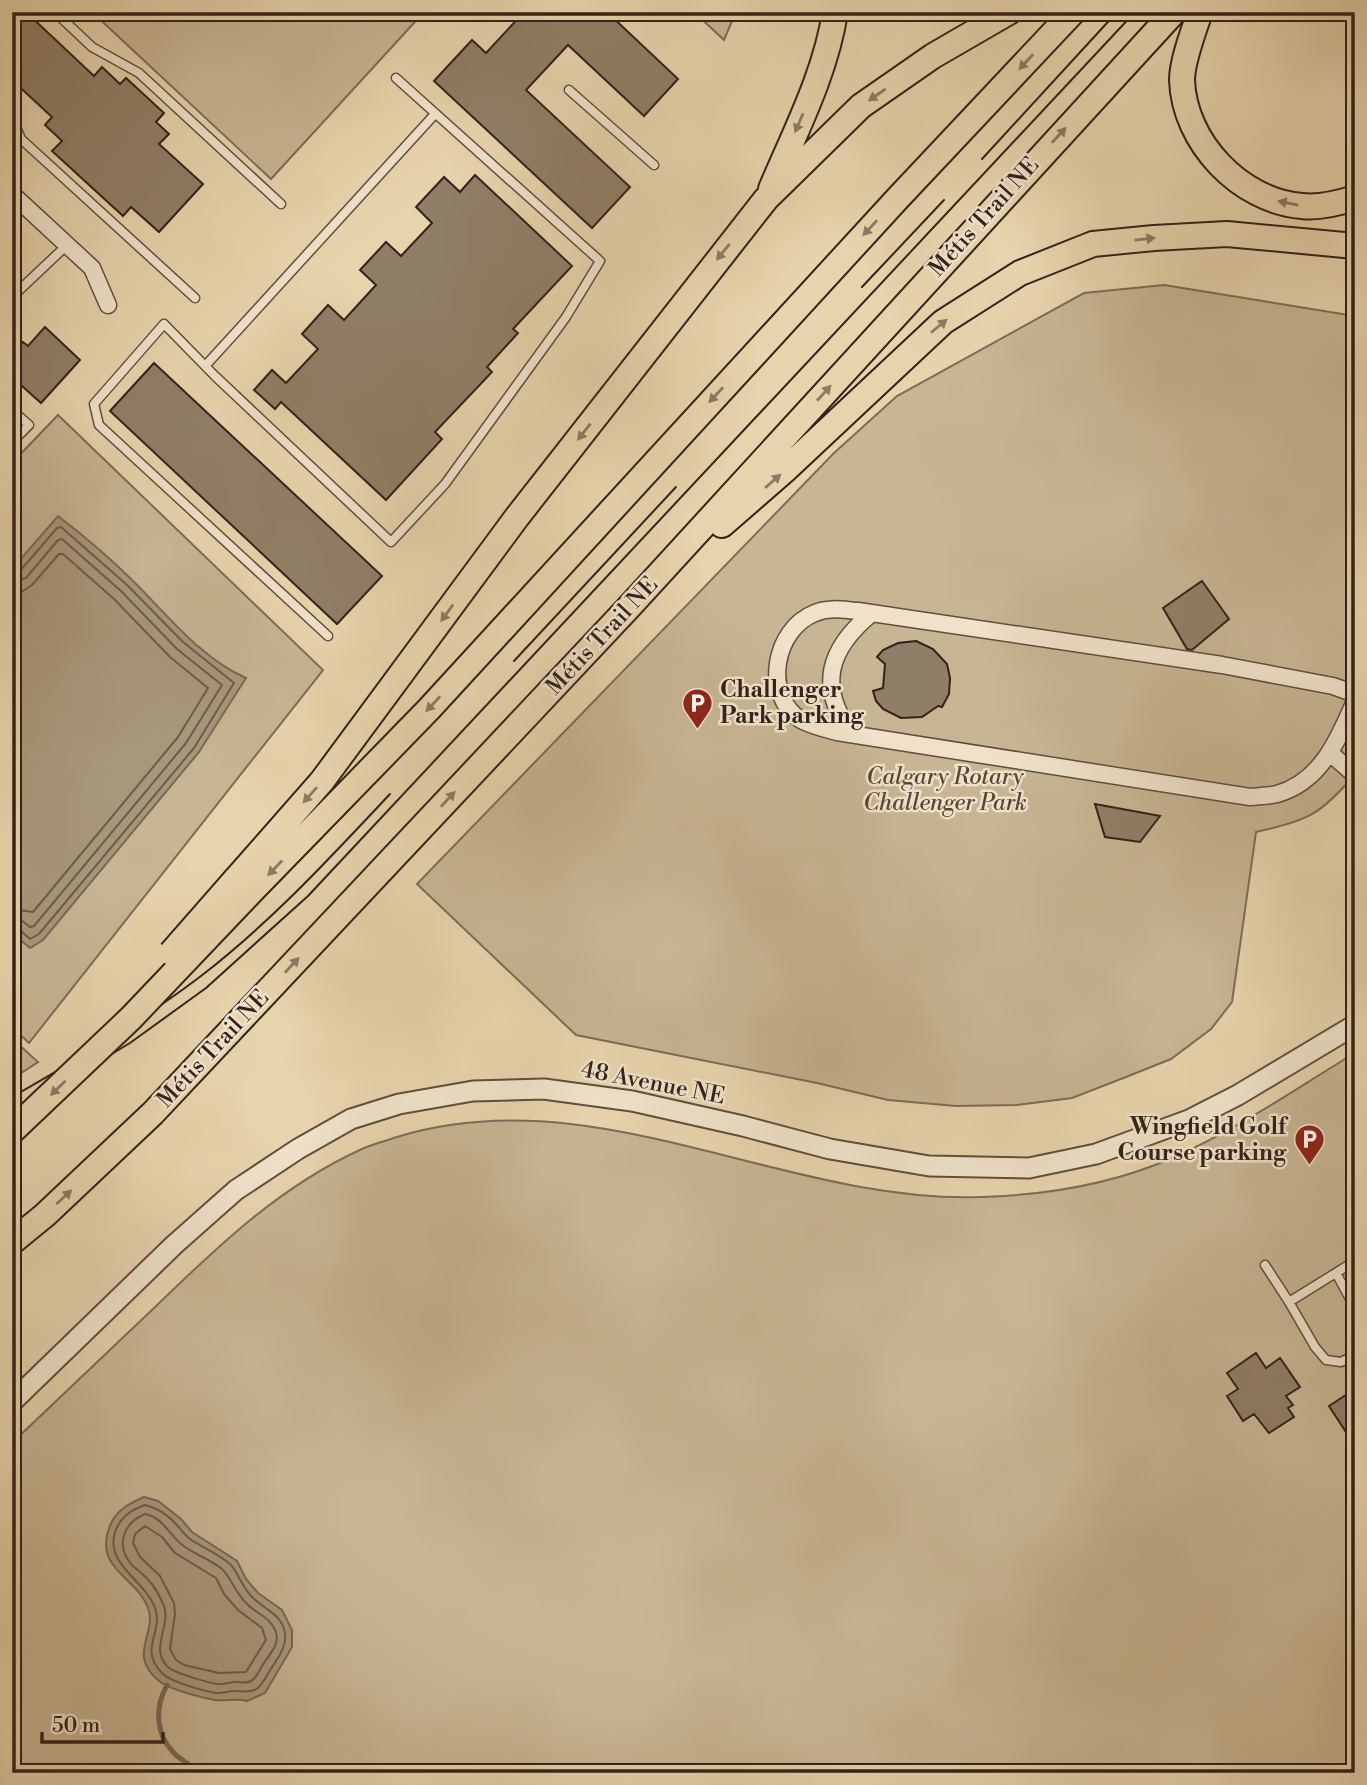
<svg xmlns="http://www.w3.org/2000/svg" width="1367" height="1785" font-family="'Libre Bodoni',serif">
  <rect width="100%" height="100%" fill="#e7d3ac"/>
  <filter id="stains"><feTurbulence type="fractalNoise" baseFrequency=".00286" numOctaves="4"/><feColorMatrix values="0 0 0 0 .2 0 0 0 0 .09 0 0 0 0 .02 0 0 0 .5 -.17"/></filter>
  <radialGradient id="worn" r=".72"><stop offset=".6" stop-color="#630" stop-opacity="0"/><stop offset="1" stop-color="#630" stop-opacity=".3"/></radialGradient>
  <path fill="#c8b593" stroke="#7c6c57" stroke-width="2" d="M92,12H424L271,179Z
    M694,12H736L724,40Z
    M1164,285L1355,316V774C1321,815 1308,820 1256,832L1232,1002L1211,1029L1171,1059L1126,1077L1072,1098L1017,1105L956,1106L888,1100L817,1083L576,1035L417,884L834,453L897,396L1084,293Z
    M58,415L323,670L29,1043L12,1027V463Z
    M16,1042L38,1062L12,1079V1046Z
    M1355,1053V1773H12V1443C59,1398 107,1353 154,1308C217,1247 280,1186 362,1149C373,1144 386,1141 397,1137C596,1076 784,1204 982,1197C1046,1195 1113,1184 1172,1158C1237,1130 1295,1089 1355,1053Z"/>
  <path fill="#a9977b" stroke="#796855" stroke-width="2" d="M58,516C84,536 109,557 132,580C167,614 200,658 246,678L199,752L43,940L30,948L12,933V569Z
    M144,1497L158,1501L181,1519L192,1532L237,1561L246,1579L258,1593L282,1610L292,1630V1647L265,1693L247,1701C236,1698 227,1701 215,1700C203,1698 168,1689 159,1681C128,1656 155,1635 149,1611C140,1578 94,1571 109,1528C115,1511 128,1504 144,1497Z"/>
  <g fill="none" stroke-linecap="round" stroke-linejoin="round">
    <path stroke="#6d5c4b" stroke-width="2" d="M12,573L20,571L57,528L61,527L127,585L183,642L234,683L194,748L39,934L30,939L19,929L12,928
      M12,582L26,578L58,540L62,539L121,591L177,649L222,685L186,743L34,926L30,927L21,920L12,919
      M12,592L23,591L32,585L59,554H63L114,599L170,657L208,688L178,737L33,912L12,909
      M145,1505C157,1508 168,1515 176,1524C181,1529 184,1535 190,1539C203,1548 220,1554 231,1565C238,1573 242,1586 251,1596C263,1609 283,1614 285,1634C287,1648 276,1660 269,1672C259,1689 258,1693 237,1691C230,1690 223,1694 216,1693C204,1691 170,1682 162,1673C138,1649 164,1632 155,1608C145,1580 105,1565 115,1532C120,1517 131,1510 145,1505Z
      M145,1514C162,1517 169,1534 181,1544C193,1554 210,1559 222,1569C230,1576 236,1594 247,1604C257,1614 272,1618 276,1633C280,1645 268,1656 262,1666C256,1677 253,1685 239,1682C232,1681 225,1685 218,1684C209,1683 174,1673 168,1667C149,1649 171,1627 164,1606C161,1599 156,1589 151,1583C146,1576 138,1571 132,1565C115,1546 123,1523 145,1514Z
      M145,1526L162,1537L175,1553L216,1578L224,1594L238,1610L262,1628L266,1640L246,1672L219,1673L184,1665L176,1660L170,1649L175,1614L174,1603L160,1576L140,1557L133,1543L135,1534Z"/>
    <path stroke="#796855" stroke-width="5" d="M167,1685C155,1707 155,1733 173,1752C180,1760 191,1764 198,1773"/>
  </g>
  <path fill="#907e66" stroke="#31221b" stroke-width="2" d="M12,12H26L94,76L102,67L120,84L126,78L164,113L156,122L169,134L159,144L203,184L159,232L131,207L123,216L52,151L62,141L45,125L52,117L12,80Z
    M524,12H607L678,79L644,116L568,45L526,90L630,187L592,228L434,81L472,40L486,53Z
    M475,175L572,266L513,329L518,333L487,367L492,372L435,432L442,439L386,500L281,402L275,409L254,390L272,370L286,383L318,349L302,334L328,305L344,320L376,285L360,270L386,242L401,256L432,223L416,207L444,177L460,192Z
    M45,327L80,360L41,403L12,377V354L23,342L28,346Z
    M154,363L382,576L337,624L110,411Z
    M1202,581L1229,619L1192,650L1187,649L1163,608Z
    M916,641L933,649L947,664L950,678L949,694L942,707L938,706L922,717L901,718L883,709L876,701L873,691L883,688L885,664L877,657L883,650L898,643Z
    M1095,804L1160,816L1140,842L1105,837Z
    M1256,1353L1266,1368L1280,1358L1300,1387L1286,1396L1293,1405L1288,1408L1294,1417L1269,1433L1254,1414L1243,1421L1227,1396L1238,1389L1227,1373Z
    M1355,1389V1446L1329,1406Z"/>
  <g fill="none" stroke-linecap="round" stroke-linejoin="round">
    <defs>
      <path id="service" d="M55,12L92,47L139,73L281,204
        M569,90L654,165
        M12,118L21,139L12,148
        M21,139L195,298
        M12,297L67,245
        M206,365L435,114
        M12,410L29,425L12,442
        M328,636L99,425L94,404L164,324L215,376L391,542L445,484L566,317L600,261L396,78
        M1355,1261L1289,1302L1315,1347L1326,1360L1341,1362L1355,1355
        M1265,1265L1289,1302
        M1336,1273L1355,1308"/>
      <path id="minor" d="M12,194L92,268L108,305
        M1355,694L1333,686L1222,665L858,611C844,610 828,607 815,613C774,629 762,695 801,720C812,726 825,729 837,732L1250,797C1259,796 1269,796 1277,794C1321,782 1339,738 1355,701
        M852,734C817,687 828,649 872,613
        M1330,753L1355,775"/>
      <path id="tertiary" d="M12,1402L174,1245L236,1190L298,1149L351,1119L399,1104L473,1091L544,1089L632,1101L743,1126L830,1149L929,1166L1029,1168L1096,1154L1189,1120L1238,1095L1355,1025"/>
      <path id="primary" d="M1200,12C1194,30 1182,61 1182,80C1184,142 1240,201 1302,206C1319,208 1339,203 1355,198
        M771,189C795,132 826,73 835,12
        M722,525L784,471L943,322L1020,273L1093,244L1154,238L1227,234L1355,246
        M235,880L322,781L517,517L766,199L861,106L933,56L1009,12
        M249,894L429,709L898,198L1073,12
        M12,1242L45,1215L153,1113L629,607L1174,12"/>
    </defs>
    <use href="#service" stroke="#5e4e3f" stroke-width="11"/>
    <use href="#minor" stroke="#5e4e3f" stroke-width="19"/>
    <use href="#tertiary" stroke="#5e4e3f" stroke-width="23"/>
    <use href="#primary" stroke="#31221b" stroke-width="28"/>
    <use href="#service" stroke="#efe2c9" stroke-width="8"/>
    <use href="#minor" stroke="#efe2c9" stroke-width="16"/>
    <use href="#tertiary" stroke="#efe2c9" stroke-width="19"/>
    <use href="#primary" stroke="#e7d3ac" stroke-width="24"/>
    <path stroke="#31221b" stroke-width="2" d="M982,159L1117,12
      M862,287L944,200
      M514,661L676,487
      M12,1097C77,1060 142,1021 201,976C270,923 330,858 390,794
      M12,1114L130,1043L206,988L308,896L1135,12"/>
    <defs>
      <path id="primary-bridge" d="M171,953L235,880
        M12,1131L131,1018L249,894"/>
    </defs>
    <use href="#primary-bridge" stroke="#31221b" stroke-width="28" stroke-linecap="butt"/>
    <use href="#primary-bridge" stroke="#e7d3ac" stroke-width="24"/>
  </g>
  <defs><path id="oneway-solid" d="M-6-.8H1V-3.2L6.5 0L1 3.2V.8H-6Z" transform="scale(1.75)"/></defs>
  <g fill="#8c7a64">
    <use href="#oneway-solid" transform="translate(1026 62) rotate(133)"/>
    <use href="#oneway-solid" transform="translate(877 95) rotate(145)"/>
    <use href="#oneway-solid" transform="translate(799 123) rotate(113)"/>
    <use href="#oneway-solid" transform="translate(1059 135) rotate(-47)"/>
    <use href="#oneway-solid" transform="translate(1288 203) rotate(-168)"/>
    <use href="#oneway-solid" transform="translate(870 228) rotate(133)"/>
    <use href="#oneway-solid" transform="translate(1145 239) rotate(-6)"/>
    <use href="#oneway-solid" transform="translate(723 252) rotate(129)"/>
    <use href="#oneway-solid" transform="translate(939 326) rotate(-40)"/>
    <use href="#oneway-solid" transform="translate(824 393) rotate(-48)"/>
    <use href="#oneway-solid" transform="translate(716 395) rotate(133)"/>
    <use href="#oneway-solid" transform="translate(584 432) rotate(128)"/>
    <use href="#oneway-solid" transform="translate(773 481) rotate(-41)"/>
    <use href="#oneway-solid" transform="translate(447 613) rotate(126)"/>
    <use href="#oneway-solid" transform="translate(433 704) rotate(133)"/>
    <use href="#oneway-solid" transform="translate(310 795) rotate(131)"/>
    <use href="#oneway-solid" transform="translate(448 799) rotate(-47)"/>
    <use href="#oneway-solid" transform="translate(275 868) rotate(134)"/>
    <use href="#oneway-solid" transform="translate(292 965) rotate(-47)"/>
    <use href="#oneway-solid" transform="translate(58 1088) rotate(136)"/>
    <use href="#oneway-solid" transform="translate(64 1197) rotate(-43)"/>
  </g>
  <defs>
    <symbol id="parking-pin" viewBox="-11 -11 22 30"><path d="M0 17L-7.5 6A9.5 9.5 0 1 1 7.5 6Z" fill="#8f2418" stroke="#efe2c9"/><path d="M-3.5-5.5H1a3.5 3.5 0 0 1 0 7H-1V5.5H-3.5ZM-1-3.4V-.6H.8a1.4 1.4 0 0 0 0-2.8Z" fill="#fff"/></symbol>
  </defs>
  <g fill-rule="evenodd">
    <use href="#parking-pin" x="680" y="686" width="35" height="47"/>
    <use href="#parking-pin" x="1292" y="1122" width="35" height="47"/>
  </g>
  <g text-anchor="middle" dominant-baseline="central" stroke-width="5" stroke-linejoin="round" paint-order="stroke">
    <g font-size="23" fill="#31221b" stroke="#efe2c9">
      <text transform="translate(984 217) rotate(-48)">Métis Trail NE</text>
      <text transform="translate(602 636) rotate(-47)">Métis Trail NE</text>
      <text transform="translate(213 1049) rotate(-47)">Métis Trail NE</text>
      <text transform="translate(653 1083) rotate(11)">48 Avenue NE</text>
    </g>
    <g font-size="23" font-weight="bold" fill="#31221b" stroke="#efe2c9" text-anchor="start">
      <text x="720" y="690">Challenger<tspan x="720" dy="26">Park parking</tspan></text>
      <text x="1286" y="1127" text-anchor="end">Wingfield Golf<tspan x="1286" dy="26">Course parking</tspan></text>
    </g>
    <g font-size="23" font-style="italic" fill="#574739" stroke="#efe2c9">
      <text x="945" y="777">Calgary Rotary<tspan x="945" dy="26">Challenger Park</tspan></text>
    </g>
  </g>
  <rect width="1367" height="1785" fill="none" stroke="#e7d3ac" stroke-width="42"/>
  <rect x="14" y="14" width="1339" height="1757" fill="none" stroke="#31221b" stroke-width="3.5"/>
  <rect x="21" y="21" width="1325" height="1743" fill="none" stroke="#31221b" stroke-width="2"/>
  <path d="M42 1732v10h121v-10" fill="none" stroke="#31221b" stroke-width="3.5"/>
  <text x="52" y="1732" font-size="21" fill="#31221b" stroke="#efe2c9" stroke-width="5" paint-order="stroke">50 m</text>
  <rect width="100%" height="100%" filter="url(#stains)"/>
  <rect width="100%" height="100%" fill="url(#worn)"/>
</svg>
